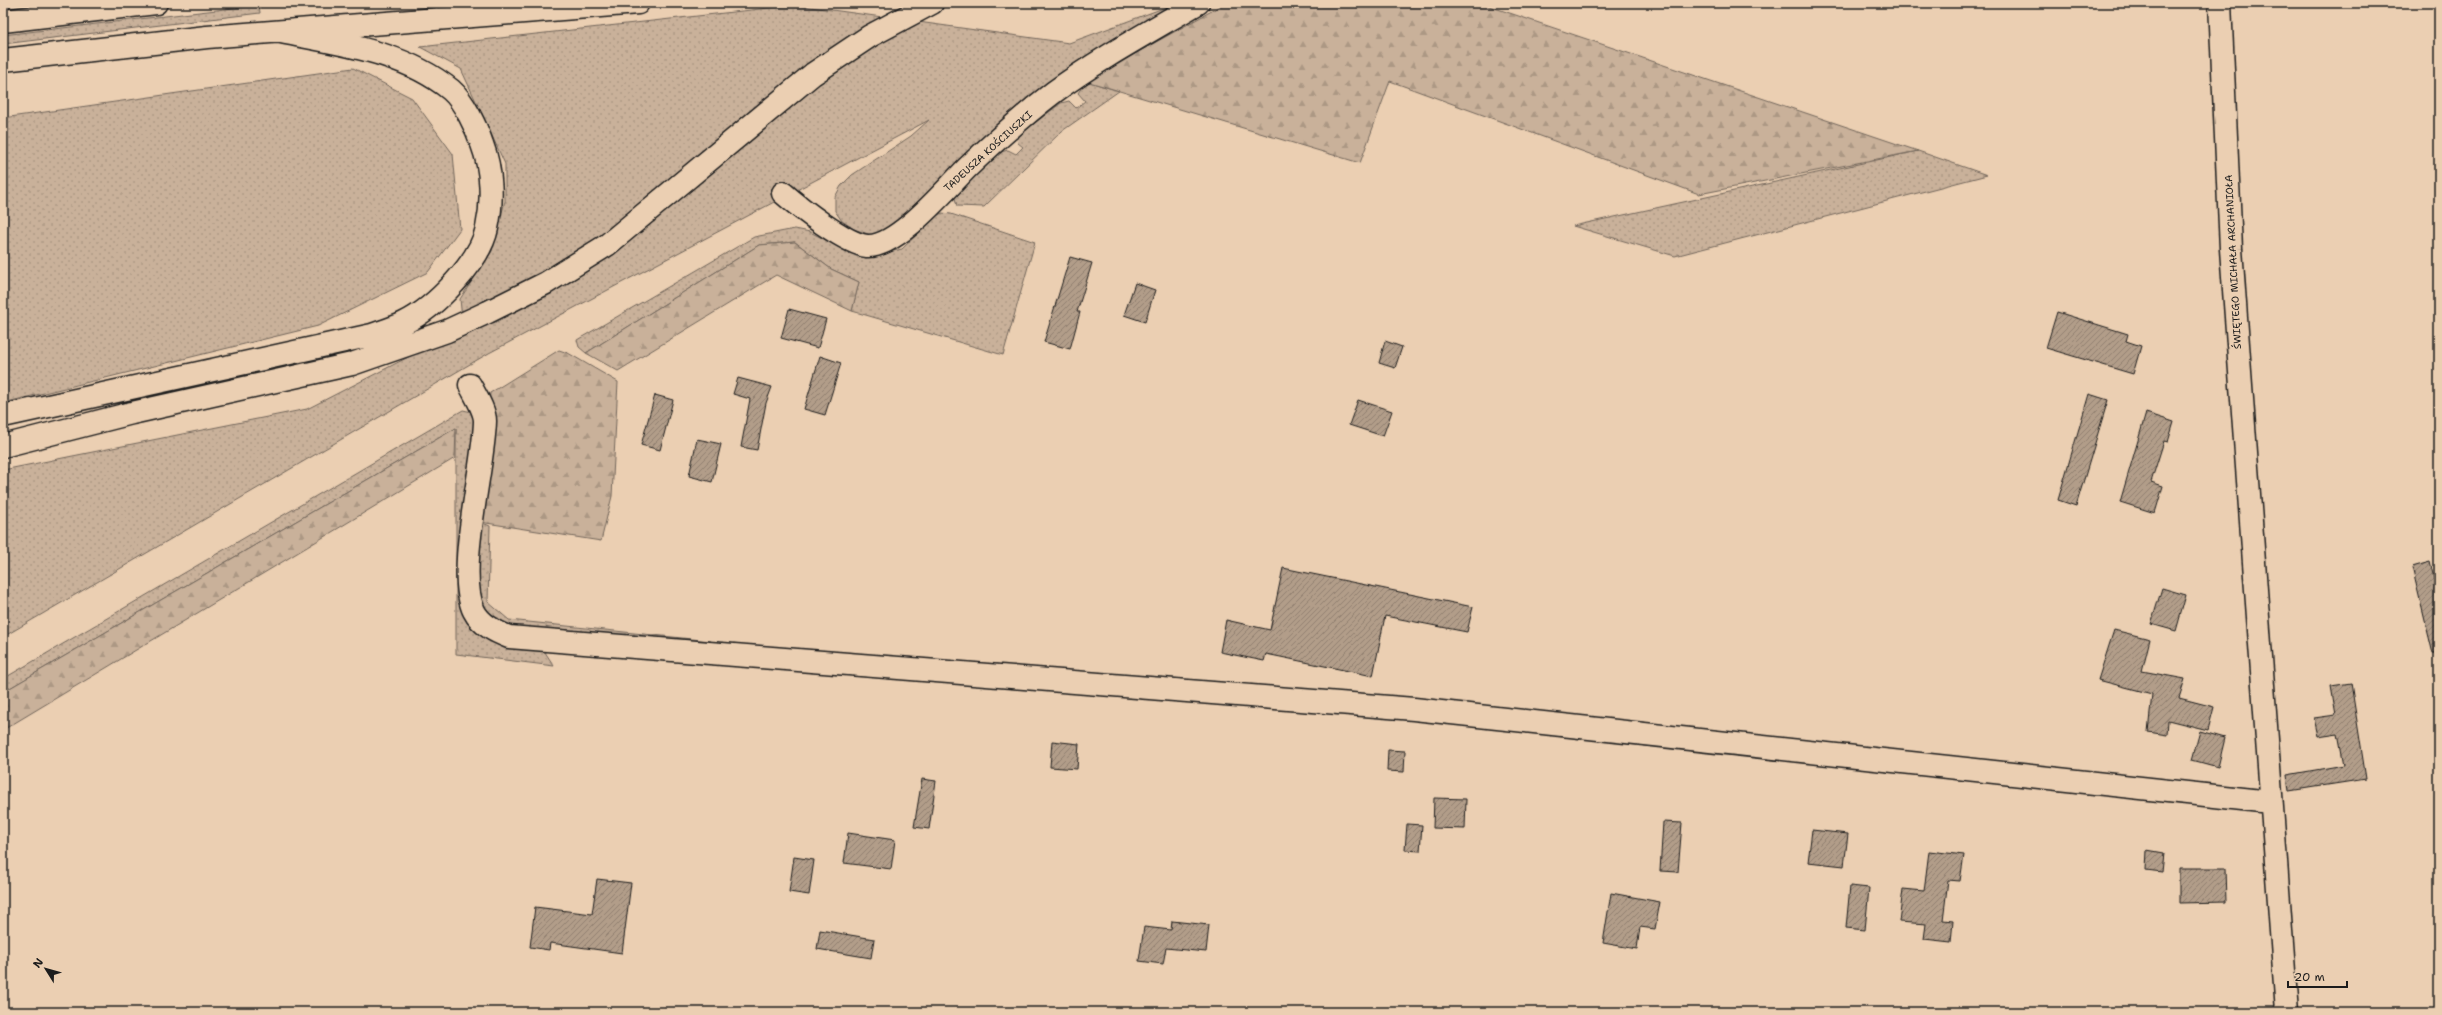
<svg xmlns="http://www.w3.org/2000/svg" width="2442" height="1015" font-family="'Shantell Sans',sans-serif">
  <defs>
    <pattern id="grass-dots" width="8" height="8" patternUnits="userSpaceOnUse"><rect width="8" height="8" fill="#c9b19a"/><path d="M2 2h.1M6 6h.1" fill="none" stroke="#ac9884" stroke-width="1.8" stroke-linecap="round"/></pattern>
    <pattern id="forest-firs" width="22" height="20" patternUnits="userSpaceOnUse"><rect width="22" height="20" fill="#c9b19a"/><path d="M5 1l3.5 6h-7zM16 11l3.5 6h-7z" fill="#ac9884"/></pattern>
    <pattern id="building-hatch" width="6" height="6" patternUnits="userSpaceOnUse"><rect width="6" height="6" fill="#b29d89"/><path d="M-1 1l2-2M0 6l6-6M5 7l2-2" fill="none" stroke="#907f6f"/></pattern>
  </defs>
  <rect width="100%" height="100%" fill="#ebcfb2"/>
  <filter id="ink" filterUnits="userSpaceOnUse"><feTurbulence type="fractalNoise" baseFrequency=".025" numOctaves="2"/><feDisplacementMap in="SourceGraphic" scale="8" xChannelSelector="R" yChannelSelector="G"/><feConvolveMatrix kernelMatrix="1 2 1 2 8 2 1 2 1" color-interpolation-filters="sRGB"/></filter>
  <g filter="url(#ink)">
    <path fill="url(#grass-dots)" stroke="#72665b" d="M1177,3L973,150L901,218L887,229L871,235L854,229L842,221L835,211V197L841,186L852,175L911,136L929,120L489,353L3,637V470L307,409L463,329L460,299L492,251L505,201V164L461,69L420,47L796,5L1069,43Z
      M259,5L260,13L3,44V35Z
      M353,68L412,98L453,154L460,229L428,272L318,326L3,403V118Z
      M1086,81L1119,91L1062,131L984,207L957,206L954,194L1001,152L1008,150L1016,154L1023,147L1018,143L1019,135L1061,103L1069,101L1076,108L1085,101L1078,93Z
      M1918,151L1987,175L1675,256L1573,226Z
      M942,213L951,214L1035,242L1003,355L852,311L859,282L831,269L795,242L759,245L586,353L579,347L577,340L754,237L795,229L810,232L842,248L875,255L902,249L936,216Z
      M463,410L472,412L477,417L466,607L543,649L554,666L456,654V428L3,692V679Z
      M480,522L490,526L488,602L509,620L711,641L704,645L509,631L481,609L473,579Z"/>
    <path fill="url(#forest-firs)" stroke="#72665b" d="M1226,3H1480L1918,151L1699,194L1390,81L1360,163L1086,81Z
      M795,242L831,269L859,282L852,311L776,275L618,371L586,353L759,245Z
      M559,350L568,353L618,382L612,496L601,541L480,522L490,393Z
      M456,428L455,458L3,730V692Z"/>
    <path fill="url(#building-hatch)" stroke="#1c1c1c" d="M1070,257L1092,263L1077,312H1080L1070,349L1044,342Z
      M1135,283L1155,290L1145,322L1124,315Z
      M789,309L826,319L818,348L781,338Z
      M2057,312L2128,334L2126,341L2141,346L2133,374L2046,348Z
      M1385,341L1402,347L1395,368L1379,363Z
      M820,356L841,363L825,415L804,409Z
      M738,378L772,387L766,403L757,450L741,447L750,399L733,394Z
      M2089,394L2108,400L2076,506L2058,500Z
      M655,395L673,400L660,450L641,445Z
      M1358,400L1392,411L1383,436L1349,425Z
      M2146,413L2174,422L2168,442L2164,441L2151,482L2163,486L2155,513L2120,502Z
      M697,439L721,444L712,482L689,476Z
      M2430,562L2439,599V654H2433L2412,567Z
      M1283,568L1473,607L1467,632L1385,616L1373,676L1266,654L1264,661L1220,652L1226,620L1270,630Z
      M2162,588L2186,595L2176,631L2151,624Z
      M2114,630L2150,639L2142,671L2185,679L2179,698L2214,707L2208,730L2168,720L2167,735L2148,732L2152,694L2098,680Z
      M2351,683L2366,779L2289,791L2287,775L2344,765L2338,733L2318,736L2314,718L2336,715L2331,686Z
      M2200,731L2225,738L2218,767L2192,760Z
      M1052,741L1079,744L1077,769L1050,767Z
      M1388,750L1405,751L1404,772L1387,771Z
      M922,779L936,781L929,829L914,827Z
      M1434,798L1466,799L1465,829L1433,828Z
      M1663,822L1682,823L1678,872L1660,871Z
      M1407,824L1422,825L1420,851L1405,850Z
      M1812,830L1848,834L1844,866L1808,862Z
      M848,833L895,840L891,869L844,863Z
      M2147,850L2164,853L2162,872L2146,870Z
      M1929,851L1964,855L1960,881L1948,880L1943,920L1953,921L1951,942L1924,939L1926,924L1899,922L1903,889L1924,891Z
      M794,857L814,860L809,895L789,892Z
      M2179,868H2225L2226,902L2179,903Z
      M597,879L631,883L622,953L550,943L549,950L530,947L535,907L592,914Z
      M1850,886L1869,888L1865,930L1846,928Z
      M1611,893L1660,902L1655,929L1640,927L1637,949L1603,943Z
      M1172,921L1209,925L1206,952L1166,948L1163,964L1139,961L1144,927L1171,930Z
      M820,930L874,939L871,958L817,949Z"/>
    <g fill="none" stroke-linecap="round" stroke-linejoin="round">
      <defs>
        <path id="street" d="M2220,3L2231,249L2287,1012
          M783,193C799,207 846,244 867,246C897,248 946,189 967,168C994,142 1024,115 1054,92C1099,59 1149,32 1198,3
          M470,385C475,395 485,410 485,421C484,468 455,572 474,611C481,625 496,632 509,637L1414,709L2270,802"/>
        <path id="highway" d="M3,21L156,3
          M3,60L207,37L638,3
          M3,416L372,335C383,331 394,328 404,323C435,308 480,262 487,228C493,201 492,170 482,144C477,129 464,101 451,90C403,51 340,44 281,32
          M3,446L132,413L352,364L447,331L488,312L546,283L607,245L813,74L870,36L932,3"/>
      </defs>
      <use href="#street" stroke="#1c1c1c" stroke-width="25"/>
      <use href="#highway" stroke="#1c1c1c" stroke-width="25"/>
      <use href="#street" stroke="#ebcfb2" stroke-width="22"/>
      <use href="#highway" stroke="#ebcfb2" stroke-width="22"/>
    </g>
  </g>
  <g text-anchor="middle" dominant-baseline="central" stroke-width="3" stroke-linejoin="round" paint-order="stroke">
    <g font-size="10" fill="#1c1c1c" stroke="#ebcfb2">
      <text transform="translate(988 151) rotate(-42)">TADEUSZA KOŚCIUSZKI</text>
      <text transform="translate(2233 262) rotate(-93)">ŚWIĘTEGO MICHAŁA ARCHANIOŁA</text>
    </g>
  </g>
  <rect width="2442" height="1015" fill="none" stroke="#ebcfb2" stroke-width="16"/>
  <rect x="8" y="8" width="2426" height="999" fill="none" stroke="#1c1c1c" stroke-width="1.5" filter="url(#ink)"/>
  <g transform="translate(46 969) rotate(307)" stroke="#ebcfb2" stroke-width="3" paint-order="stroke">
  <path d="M0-3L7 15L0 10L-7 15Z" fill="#1c1c1c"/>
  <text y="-6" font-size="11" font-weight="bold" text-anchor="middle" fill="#1c1c1c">N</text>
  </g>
  <path d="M2288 981v6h59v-6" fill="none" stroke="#1c1c1c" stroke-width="2"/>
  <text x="2294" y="981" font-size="12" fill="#1c1c1c" stroke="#ebcfb2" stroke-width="3" paint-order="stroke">20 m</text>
</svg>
